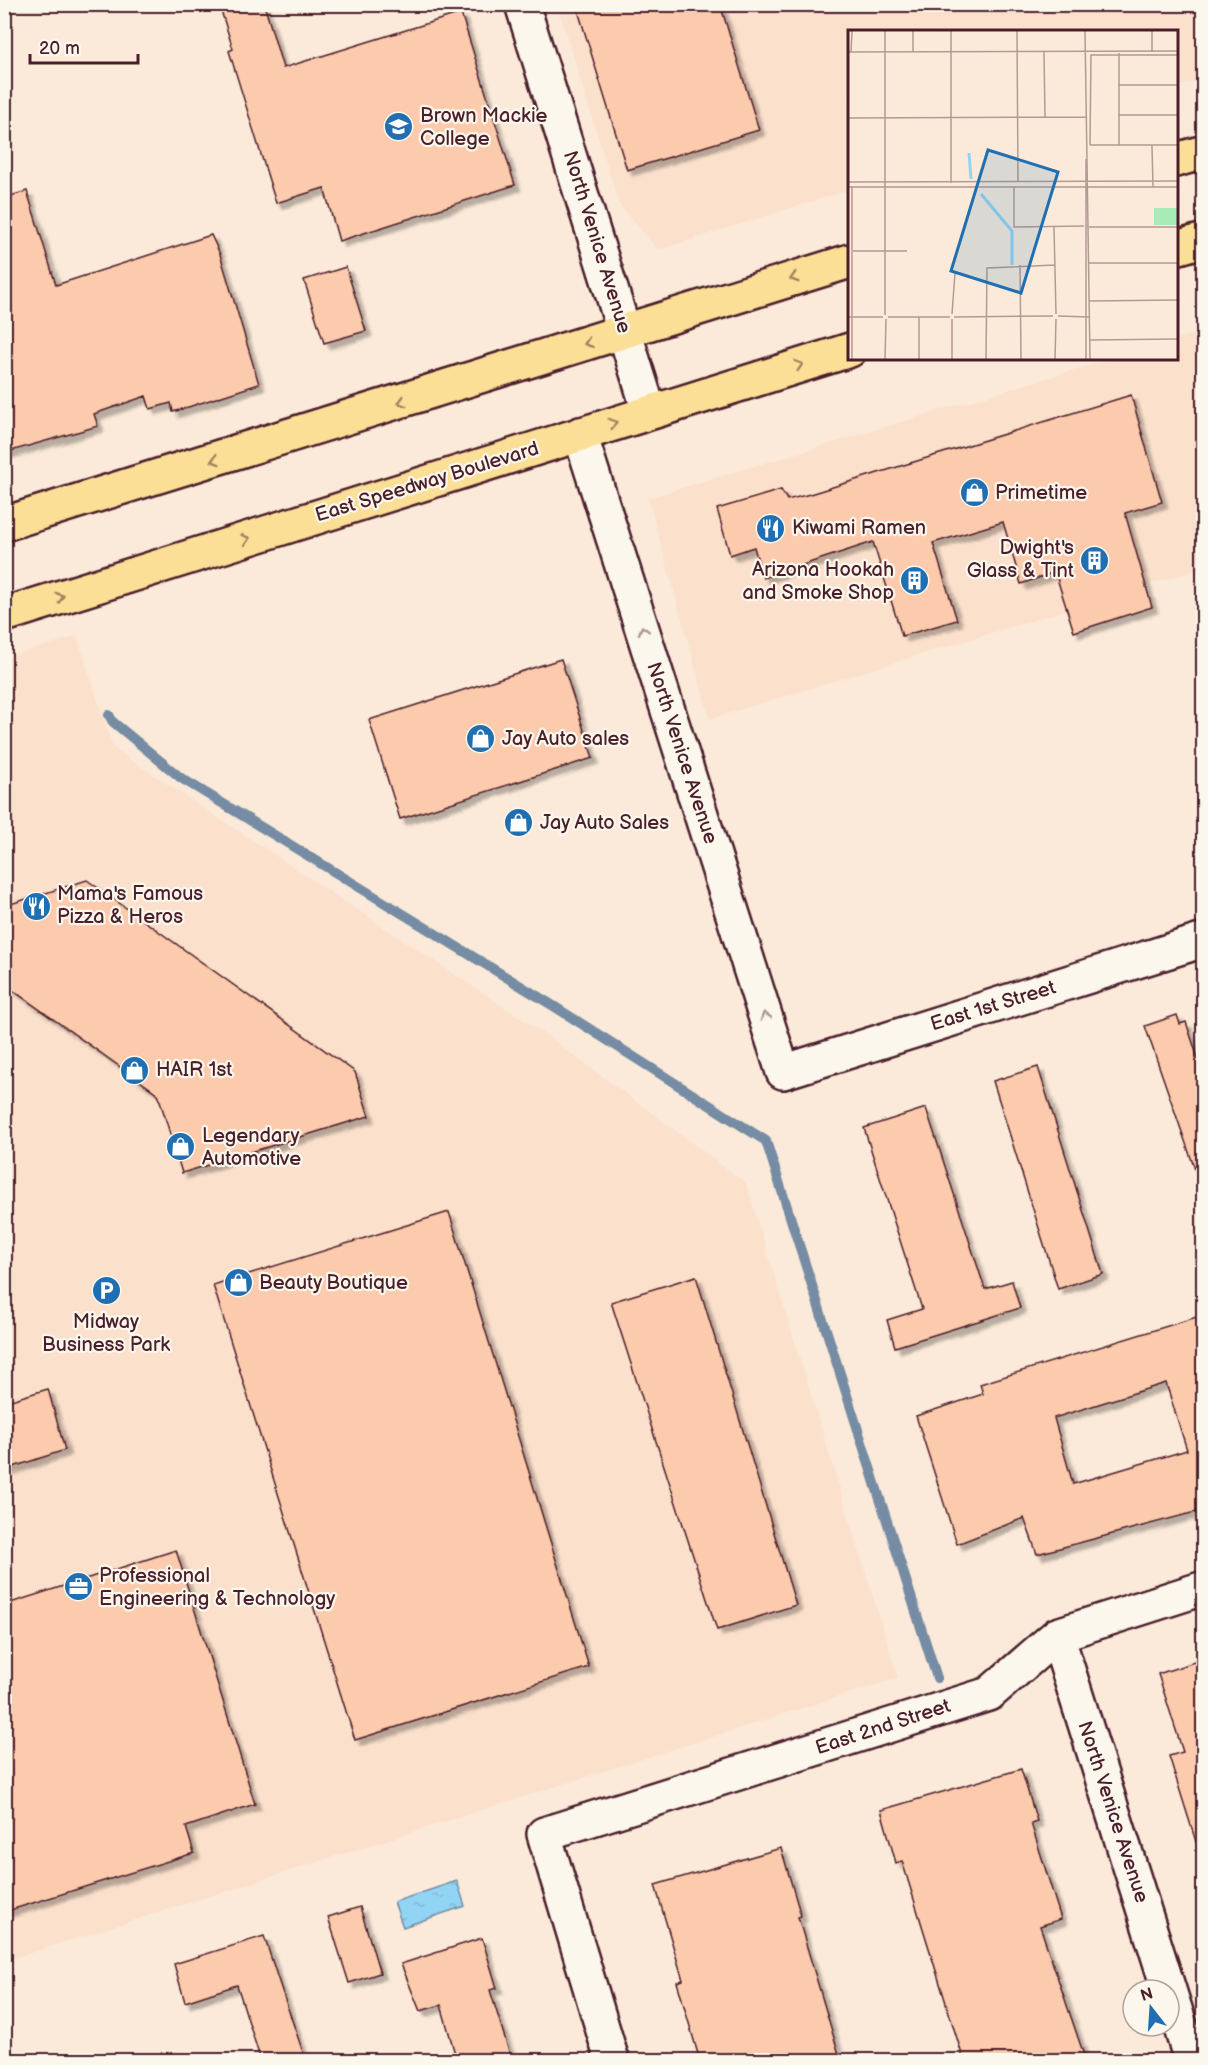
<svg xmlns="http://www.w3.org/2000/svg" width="1208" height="2065" font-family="'Balsamiq Sans',sans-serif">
  <defs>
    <pattern id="water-ripples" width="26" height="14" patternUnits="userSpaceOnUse" patternTransform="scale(1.5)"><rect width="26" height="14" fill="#92d4f4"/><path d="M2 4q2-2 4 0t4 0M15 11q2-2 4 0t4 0" fill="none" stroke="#7fb6d1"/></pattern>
    <filter id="shadow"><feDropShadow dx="5.5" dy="5.5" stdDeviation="1.5" flood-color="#0004"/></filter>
  </defs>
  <rect width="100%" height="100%" fill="#fbead9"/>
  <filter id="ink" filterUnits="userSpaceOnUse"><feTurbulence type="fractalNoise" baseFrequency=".0167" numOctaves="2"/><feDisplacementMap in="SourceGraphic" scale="12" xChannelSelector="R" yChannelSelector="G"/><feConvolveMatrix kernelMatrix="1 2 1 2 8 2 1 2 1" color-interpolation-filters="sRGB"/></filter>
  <g filter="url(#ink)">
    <path fill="#fbe0cc" d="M557,5H1203V79L1177,87L1176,32H850L849,190L658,250L619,204Z
      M1203,331V568L710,719L648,498L1111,359L1176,358L1177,339Z
      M77,636L113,748L549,1037L746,1183L898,1678L5,1961V658Z"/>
    <path fill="url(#water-ripples)" stroke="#758ca4" stroke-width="1.5" d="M457,1881L465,1906L403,1927L394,1902Z"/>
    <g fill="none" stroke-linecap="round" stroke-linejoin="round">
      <path stroke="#758ca4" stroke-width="10" d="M109,715L113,722L181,778L552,1005L766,1141L937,1678"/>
    </g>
    <path fill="#fccaac" stroke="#4a1f2b" stroke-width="1.5" fill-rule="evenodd" filter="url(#shadow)" d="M219,4H264L283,68L461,13L515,185L339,241L324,188L276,203L229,51L233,49Z
      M576,4H720L759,130L627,170Z
      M27,191L56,285L211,235L220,254L259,384L173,412L171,403L150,409L146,396L94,414L98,426L4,453V198Z
      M346,267L366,331L324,343L304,280Z
      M1131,395L1162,502L1125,513L1152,607L1074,632L1055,572L1021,584L1003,522L933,543L957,620L902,636L873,542L763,578L754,547L730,555L717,509L781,490L787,500L810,494Z
      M561,659L593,758L400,819L369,720Z
      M87,880L355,1072L369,1116L182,1173L158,1094L4,984V906Z
      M1177,1015L1180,1024L1186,1022L1203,1073V1181H1199L1145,1026Z
      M1038,1067L1103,1274L1058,1289L993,1081Z
      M926,1108L985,1289L1012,1281L1020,1308L895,1347L887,1320L922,1309L864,1128Z
      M449,1212L589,1667L355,1740L213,1285Z
      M696,1276L796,1605L717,1630L611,1302Z
      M1203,1315V1510L1037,1554L1024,1518L957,1544L916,1416L983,1394L980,1384ZM1166,1383L1187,1450L1073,1484L1054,1418Z
      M48,1389L65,1450L4,1470V1402Z
      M176,1550L255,1804L186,1827L194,1853L4,1912V1605Z
      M1203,1659V1844L1197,1845L1169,1756L1183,1752L1158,1674Z
      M1021,1769L1037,1821L1031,1823L1061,1919L1040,1926L1086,2061H964L902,1861L896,1863L881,1810Z
      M781,1848L801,1916L798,1917L841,2061H700L677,1982L683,1980L655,1885Z
      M360,1907L380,1973L349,1983L328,1917Z
      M264,1936L278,1979L306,2061H261L237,1985L185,2002L174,1964Z
      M482,1938L497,1988L490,1990L512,2061H457L441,2005L420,2011L401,1964Z"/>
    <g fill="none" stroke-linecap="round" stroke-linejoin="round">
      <defs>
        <path id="minor" d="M522,4L649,411
          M580,434L783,1072L1204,940
          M1057,1635L1169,1990
          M1169,1990L1191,2060
          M612,2060L544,1834L989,1694L1057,1635L1204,1588"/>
        <path id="primary" d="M1176,160L1204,152
          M1176,248L1204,240
          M4,524L850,261
          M4,615L850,350"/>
      </defs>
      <use href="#minor" stroke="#4a1f2b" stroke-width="38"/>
      <use href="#primary" stroke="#4a1f2b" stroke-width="38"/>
      <use href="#minor" stroke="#fbf7ec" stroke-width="33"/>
      <use href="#primary" stroke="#fbdf96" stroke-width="33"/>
    </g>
    <defs><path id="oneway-chevron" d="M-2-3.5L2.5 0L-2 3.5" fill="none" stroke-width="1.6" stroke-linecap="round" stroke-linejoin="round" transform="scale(1.5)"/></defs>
    <g stroke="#a27f60">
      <use href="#oneway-chevron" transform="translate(794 278) rotate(163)"/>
      <use href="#oneway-chevron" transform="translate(588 343) rotate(161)"/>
      <use href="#oneway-chevron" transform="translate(799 365) rotate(-17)"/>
      <use href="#oneway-chevron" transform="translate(402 402) rotate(163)"/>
      <use href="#oneway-chevron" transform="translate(613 423) rotate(-18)"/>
      <use href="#oneway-chevron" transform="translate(215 460) rotate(163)"/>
      <use href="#oneway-chevron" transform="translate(246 539) rotate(-18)"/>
      <use href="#oneway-chevron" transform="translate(60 597) rotate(-17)"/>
    </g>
    <g stroke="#ab9695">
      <use href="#oneway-chevron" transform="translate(643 630) rotate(-107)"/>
      <use href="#oneway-chevron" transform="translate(765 1016) rotate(-108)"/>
    </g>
  </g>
  <defs>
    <symbol id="university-disc" viewBox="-11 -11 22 22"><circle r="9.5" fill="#1f6fb2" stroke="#fbf7ec"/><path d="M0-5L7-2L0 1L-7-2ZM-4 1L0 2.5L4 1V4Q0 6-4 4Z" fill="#fff"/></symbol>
    <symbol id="shop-disc" viewBox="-11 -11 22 22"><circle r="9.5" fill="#1f6fb2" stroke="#fbf7ec"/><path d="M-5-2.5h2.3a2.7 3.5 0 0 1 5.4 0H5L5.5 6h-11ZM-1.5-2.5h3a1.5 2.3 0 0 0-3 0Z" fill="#fff"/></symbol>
    <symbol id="restaurant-disc" viewBox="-11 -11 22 22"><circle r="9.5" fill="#1f6fb2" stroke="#fbf7ec"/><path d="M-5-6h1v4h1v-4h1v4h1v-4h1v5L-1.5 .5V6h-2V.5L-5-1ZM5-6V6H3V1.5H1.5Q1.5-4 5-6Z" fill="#fff"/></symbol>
    <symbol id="building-disc" viewBox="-11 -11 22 22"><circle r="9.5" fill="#1f6fb2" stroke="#fbf7ec"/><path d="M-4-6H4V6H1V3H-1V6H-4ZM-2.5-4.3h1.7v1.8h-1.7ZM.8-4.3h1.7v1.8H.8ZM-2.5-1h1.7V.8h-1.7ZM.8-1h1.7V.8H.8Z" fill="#fff"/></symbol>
    <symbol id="parking-disc" viewBox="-11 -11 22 22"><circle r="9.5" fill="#1f6fb2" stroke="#fbf7ec"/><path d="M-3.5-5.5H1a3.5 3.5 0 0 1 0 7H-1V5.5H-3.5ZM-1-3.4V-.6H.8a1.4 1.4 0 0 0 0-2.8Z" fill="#fff"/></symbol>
    <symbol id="office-disc" viewBox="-11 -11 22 22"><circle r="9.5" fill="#1f6fb2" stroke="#fbf7ec"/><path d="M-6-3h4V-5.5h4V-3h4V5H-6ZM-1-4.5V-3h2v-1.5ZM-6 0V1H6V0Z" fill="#fff"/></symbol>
  </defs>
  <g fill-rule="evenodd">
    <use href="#university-disc" x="382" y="110" width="33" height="33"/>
    <use href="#shop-disc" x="958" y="476" width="33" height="33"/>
    <use href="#restaurant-disc" x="754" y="512" width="33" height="33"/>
    <use href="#building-disc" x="1078" y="544" width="33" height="33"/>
    <use href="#building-disc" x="898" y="564" width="33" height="33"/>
    <use href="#shop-disc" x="464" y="722" width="33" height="33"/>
    <use href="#shop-disc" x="502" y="806" width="33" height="33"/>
    <use href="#restaurant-disc" x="20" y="890" width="33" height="33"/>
    <use href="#shop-disc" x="118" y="1054" width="33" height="33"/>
    <use href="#shop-disc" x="164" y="1130" width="33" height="33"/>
    <use href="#shop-disc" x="222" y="1266" width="33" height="33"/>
    <use href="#parking-disc" x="90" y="1274" width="33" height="33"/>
    <use href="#office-disc" x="62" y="1570" width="33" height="33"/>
  </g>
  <g text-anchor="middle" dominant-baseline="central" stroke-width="4.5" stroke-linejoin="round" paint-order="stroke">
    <g font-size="20" fill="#4a1f2b" stroke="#fbf7ec" text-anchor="start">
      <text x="420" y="116">Brown Mackie<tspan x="420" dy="23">College</tspan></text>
      <text x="995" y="493">Primetime</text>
      <text x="792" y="528">Kiwami Ramen</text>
      <text x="1074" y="548" text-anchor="end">Dwight's<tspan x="1074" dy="23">Glass &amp; Tint</tspan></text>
      <text x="894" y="570" text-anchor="end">Arizona Hookah<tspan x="894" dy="23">and Smoke Shop</tspan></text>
      <text x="502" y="739">Jay Auto sales</text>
      <text x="540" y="823">Jay Auto Sales</text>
      <text x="57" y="894">Mama's Famous<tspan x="57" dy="23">Pizza &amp; Heros</tspan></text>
      <text x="156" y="1070">HAIR 1st</text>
      <text x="202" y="1136">Legendary<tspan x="202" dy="23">Automotive</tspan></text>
      <text x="259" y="1283">Beauty Boutique</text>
      <text x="106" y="1322" text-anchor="middle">Midway<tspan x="106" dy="23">Business Park</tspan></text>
      <text x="99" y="1576">Professional<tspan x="99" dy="23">Engineering &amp; Technology</tspan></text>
    </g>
    <g font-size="20" fill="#4a1f2b" stroke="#fbf7ec">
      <text transform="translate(597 242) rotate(73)">North Venice Avenue</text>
      <text transform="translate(427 482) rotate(-17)">East Speedway Boulevard</text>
      <text transform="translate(682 753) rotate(72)">North Venice Avenue</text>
      <text transform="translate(993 1006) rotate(-17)">East 1st Street</text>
      <text transform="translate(883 1727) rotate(-18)">East 2nd Street</text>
      <text transform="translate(1113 1812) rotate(72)">North Venice Avenue</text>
    </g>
  </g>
  <g transform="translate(848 30)">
    <rect width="330" height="330" fill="#fbead9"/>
    <path d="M306,178H330V195H306Z" fill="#a7ecb8"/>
    <path fill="none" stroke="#92d4f4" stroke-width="3" d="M121,123L123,149M133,164L164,201V235"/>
    <path fill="none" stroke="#b49993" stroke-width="1.5" d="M37,1V285M65,1V22M103,1V153M169,1L170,152M237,1L242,329M196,21L197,88M304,21V1M0,22L330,21M3,22L4,1M271,55H330M271,85H330M0,88L238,87M242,115L243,25H330M242,115H330M271,115V23M304,116L305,157M238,129V329M0,152L330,151M4,156V329M0,157H330M166,157V197L236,196M206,197L208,284M241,197H330M5,221H59M240,233H330M172,235L173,329M241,271L330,270M104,284L107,243M210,286L241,287M0,287H35M40,287H102M106,287L205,286M104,289V329M242,310L330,309M37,329L38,289M71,329V287M138,329L139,238L207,235M207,329L208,289"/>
    <path fill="#1f6fb2" fill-opacity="0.15" stroke="#1f6fb2" stroke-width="3" d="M140,120L210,142L173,263L103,241Z"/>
    <rect width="330" height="330" fill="none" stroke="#4a1f2b" stroke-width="3"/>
  </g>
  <rect width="1208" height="2065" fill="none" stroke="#fbf7ec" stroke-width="24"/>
  <rect x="12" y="12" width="1184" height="2041" fill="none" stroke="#4a1f2b" stroke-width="2" filter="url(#ink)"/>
  <g transform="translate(1151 2008) rotate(343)"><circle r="28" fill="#fbf7ec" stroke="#b4a19f" stroke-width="1.5"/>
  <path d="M0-4.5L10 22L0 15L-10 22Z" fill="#1f6fb2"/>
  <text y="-9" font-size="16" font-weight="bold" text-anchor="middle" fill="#4a1f2b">N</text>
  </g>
  <path d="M30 54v9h108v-9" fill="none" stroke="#4a1f2b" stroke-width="3"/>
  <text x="39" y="54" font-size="18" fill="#4a1f2b" stroke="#fbf7ec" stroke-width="4.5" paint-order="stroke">20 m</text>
</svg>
